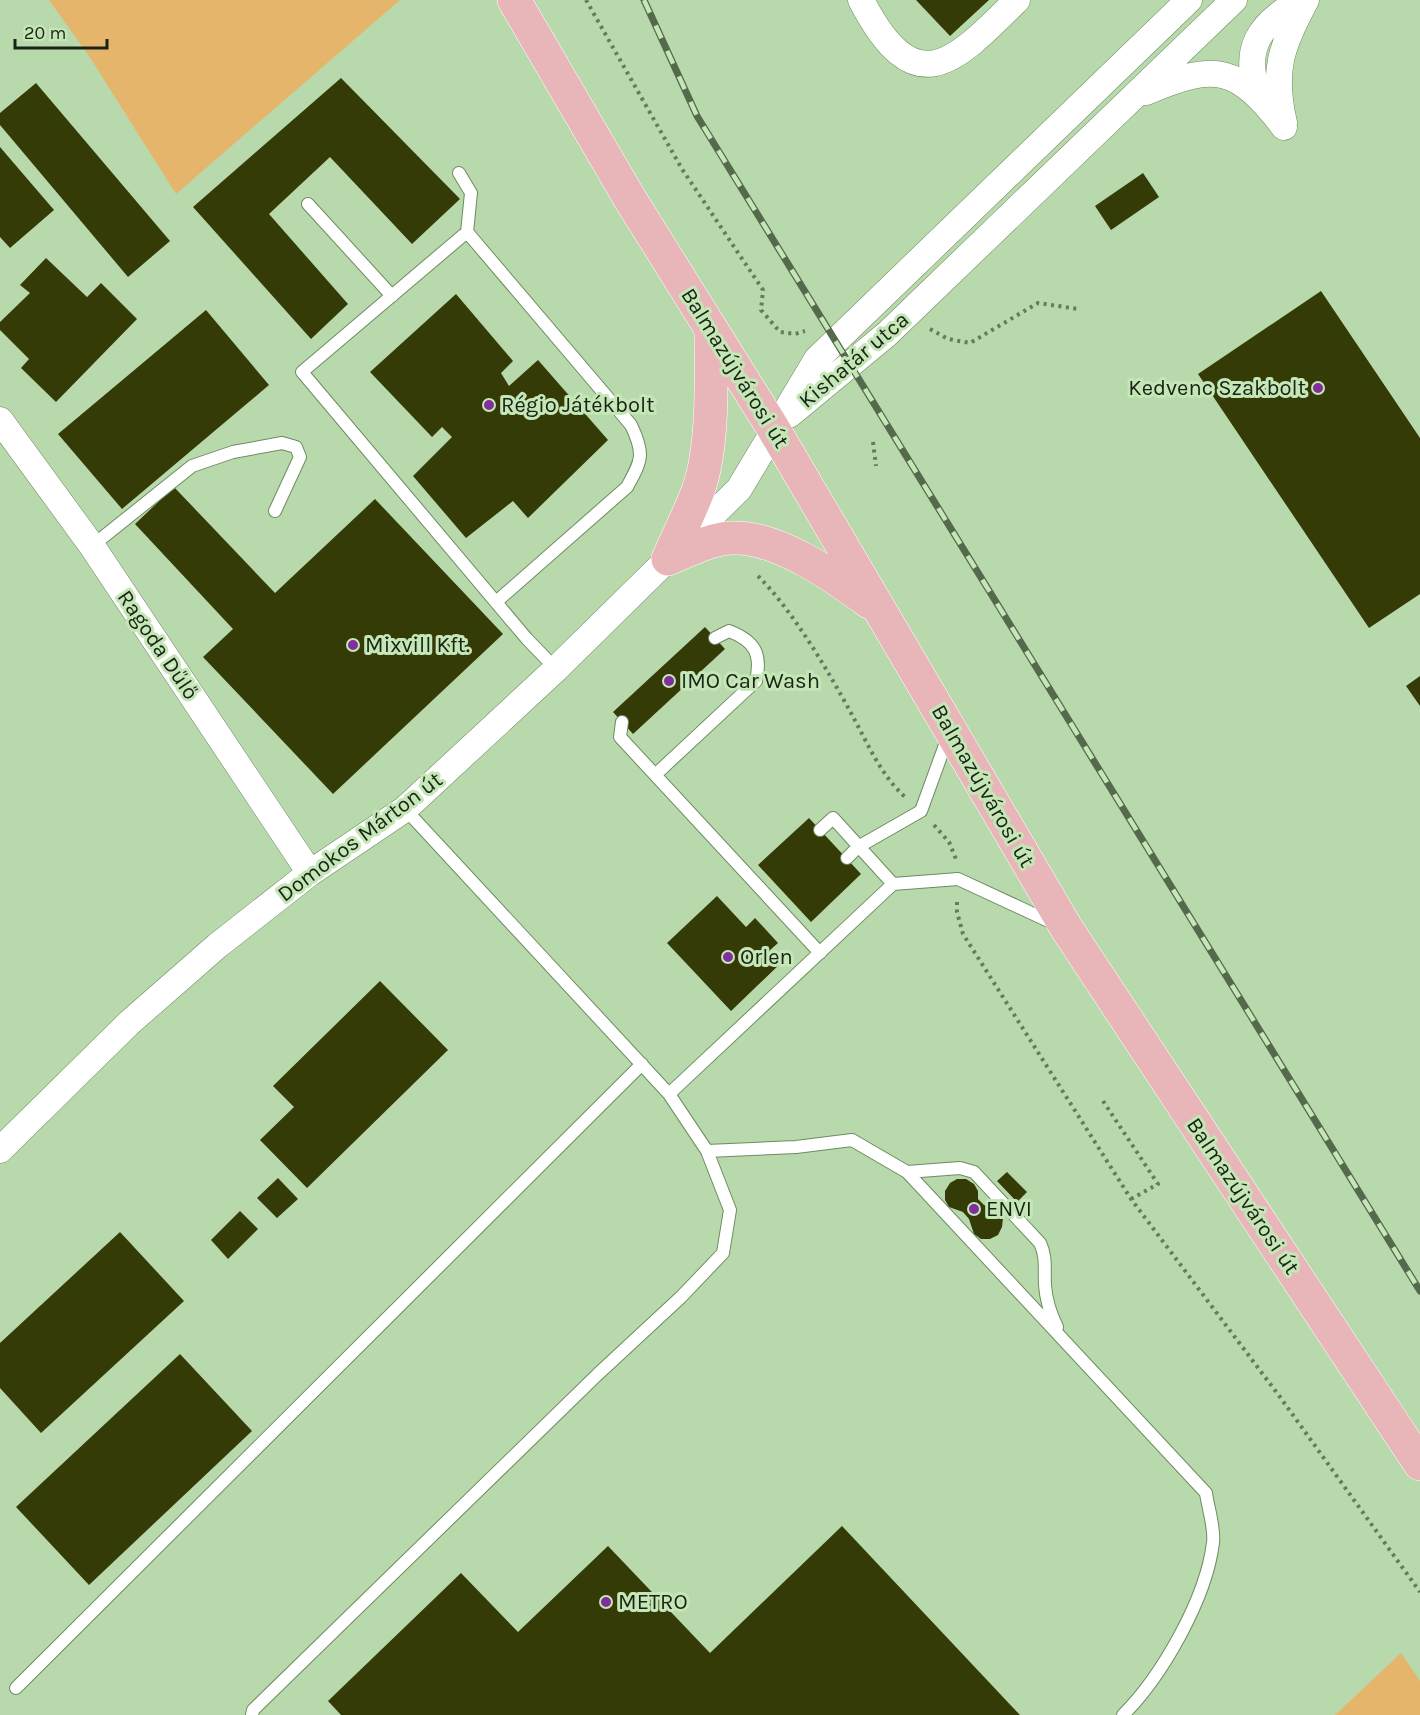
<svg xmlns="http://www.w3.org/2000/svg" width="1420" height="1715" font-family="Karla,sans-serif">
  <rect width="100%" height="100%" fill="#b8d9ab"/>
  <path fill="#e6b56c" d="M49,0H400L176,194L89,56Z
    M1401,1653L1420,1681V1715H1335Z"/>
  <path fill="#343b06" d="M916,0H989L950,36Z
    M341,78L460,199L412,244L330,157L269,214L348,304L311,339L193,207Z
    M36,83L170,241L128,277L0,125V113Z
    M0,147L54,210L10,248L0,237Z
    M1143,173L1159,197L1111,230L1095,206Z
    M46,258L87,297L101,283L137,319L56,402L21,368L29,359L0,330V322L30,293L20,285Z
    M1321,291L1420,438V594L1369,628L1198,374Z
    M456,294L513,361L501,373L509,386L538,360L608,440L528,518L513,501L466,538L413,476L452,437L442,427L432,437L370,372Z
    M206,310L269,385L122,509L58,434Z
    M174,487L275,593L375,499L503,634L333,794L203,657L233,629L135,524Z
    M705,627L725,649L633,734L613,712Z
    M1420,676V706L1406,686Z
    M809,818L861,874L811,922L758,865Z
    M717,896L746,927L755,918L778,943L769,951L781,963L731,1011L667,943Z
    M380,981L448,1050L307,1188L260,1140L294,1107L273,1086Z
    M1007,1172L1027,1192L1017,1202L997,1181Z
    M278,1178L298,1199L277,1218L257,1198Z
    M957,1179H966L974,1184L978,1191V1199L984,1205L998,1210L1003,1218L1002,1227L998,1235L990,1239H981L974,1234L969,1219L963,1212L949,1207L945,1200V1191L950,1183Z
    M240,1211L258,1229L228,1259L211,1240Z
    M120,1232L184,1301L41,1433L0,1388V1343Z
    M180,1354L252,1431L89,1585L16,1507Z
    M842,1526L1020,1715H341L328,1701L461,1573L518,1632L608,1546L710,1653Z"/>
  <g fill="none" stroke-linecap="round" stroke-linejoin="round">
    <defs>
      <path id="lane" d="M459,173L471,193L467,232
        M308,204L392,296
        M92,546L192,466L233,452L282,443L296,447L300,457L275,511
        M496,602L627,487C642,460 645,454 631,425L467,232L302,372L527,639L556,669
        M622,722L620,737L820,953
        M655,775L756,681C762,654 755,641 729,631L715,638
        M820,830L833,818L893,884
        M847,858L858,847L921,811L949,734
        M669,1094L893,884L958,879L1055,924
        M707,1151L796,1147L852,1140L907,1172L1206,1493C1208,1508 1215,1528 1213,1543C1206,1599 1162,1676 1123,1715
        M907,1172L960,1168L974,1172L1040,1243C1047,1257 1044,1271 1045,1285C1046,1300 1050,1313 1057,1327
        M16,1688L642,1064
        M252,1715L253,1710L598,1374L681,1297L723,1253L730,1210L707,1151L669,1094L405,809"/>
      <path id="street" d="M861,0C915,104 953,64 1017,0
        M1146,92C1216,62 1237,66 1284,127
        M1259,97C1241,49 1259,23 1302,0
        M1284,123C1272,71 1281,46 1306,0
        M789,415L887,334L1234,0
        M0,420L92,546L310,873
        M0,1150L129,1023L217,946L310,873L405,809L556,669L739,489L817,359L1189,0"/>
      <path id="primary" d="M514,0L630,199L773,428L1067,929L1420,1464
        M668,559C678,536 689,514 698,491C714,447 711,378 711,331
        M668,559C688,551 711,538 733,538C777,536 835,577 869,602"/>
    </defs>
    <use href="#lane" stroke="#6d8c61" stroke-width="14"/>
    <use href="#street" stroke="#6d8c61" stroke-width="27"/>
    <use href="#primary" stroke="#fff" stroke-width="34"/>
    <path stroke="#657b5c" stroke-width="4" stroke-dasharray="3 4.5" stroke-linecap="butt" d="M586,0L682,169L763,290L761,310L780,332L795,334L805,331
      M930,329L948,339L970,343L1038,303L1078,309
      M873,442L876,466
      M758,576C793,611 827,669 851,713C867,742 880,774 905,797
      M934,825L949,842L956,859
      M957,902V912L963,934L1131,1199L1280,1397L1420,1592
      M1103,1101L1158,1184L1131,1199"/>
    <use href="#lane" stroke="#fff" stroke-width="12"/>
    <use href="#street" stroke="#fff" stroke-width="26"/>
    <use href="#primary" stroke="#e8b5b8" stroke-width="33"/>
    <defs>
      <path id="rail" d="M644,0L697,116L1420,1291"/>
    </defs>
    <use href="#rail" stroke="#55694d" stroke-width="7"/>
    <use href="#rail" stroke="#c5e6b7" stroke-width="4.5" stroke-dasharray="14" stroke-linecap="butt"/>
  </g>
  <g fill="#812d9c" stroke="#c5e6b7" stroke-width="2">
    <circle cx="1318" cy="388" r="6"/>
    <circle cx="489" cy="405" r="6"/>
    <circle cx="353" cy="645" r="6"/>
    <circle cx="669" cy="681" r="6"/>
    <circle cx="728" cy="957" r="6"/>
    <circle cx="974" cy="1209" r="6"/>
    <circle cx="606" cy="1602" r="6"/>
  </g>
  <g text-anchor="middle" dominant-baseline="central" stroke-width="6" stroke-linejoin="round" paint-order="stroke">
    <g font-size="22" fill="#182413" stroke="#c5e6b7">
      <text transform="translate(854 360) rotate(-40)">Kishatár utca</text>
      <text transform="translate(735 368) rotate(58)">Balmazújvárosi út</text>
      <text transform="translate(158 645) rotate(56)">Ragoda Dűlő</text>
      <text transform="translate(983 786) rotate(60)">Balmazújvárosi út</text>
      <text transform="translate(360 837) rotate(-37)">Domokos Márton út</text>
      <text transform="translate(1243 1196) rotate(56)">Balmazújvárosi út</text>
    </g>
    <g font-size="22" fill="#182413" stroke="#c5e6b7" text-anchor="start">
      <text x="1306" y="388" text-anchor="end">Kedvenc Szakbolt</text>
      <text x="501" y="405">Régio Játékbolt</text>
      <text x="365" y="645">Mixvill Kft.</text>
      <text x="681" y="681">IMO Car Wash</text>
      <text x="740" y="957">Orlen</text>
      <text x="986" y="1209">ENVI</text>
      <text x="618" y="1602">METRO</text>
    </g>
  </g>
  <path d="M15 39v9h92v-9" fill="none" stroke="#182413" stroke-width="3"/>
  <text x="24" y="39" font-size="18" fill="#182413" stroke="#c5e6b7" stroke-width="4.5" paint-order="stroke">20 m</text>
</svg>
